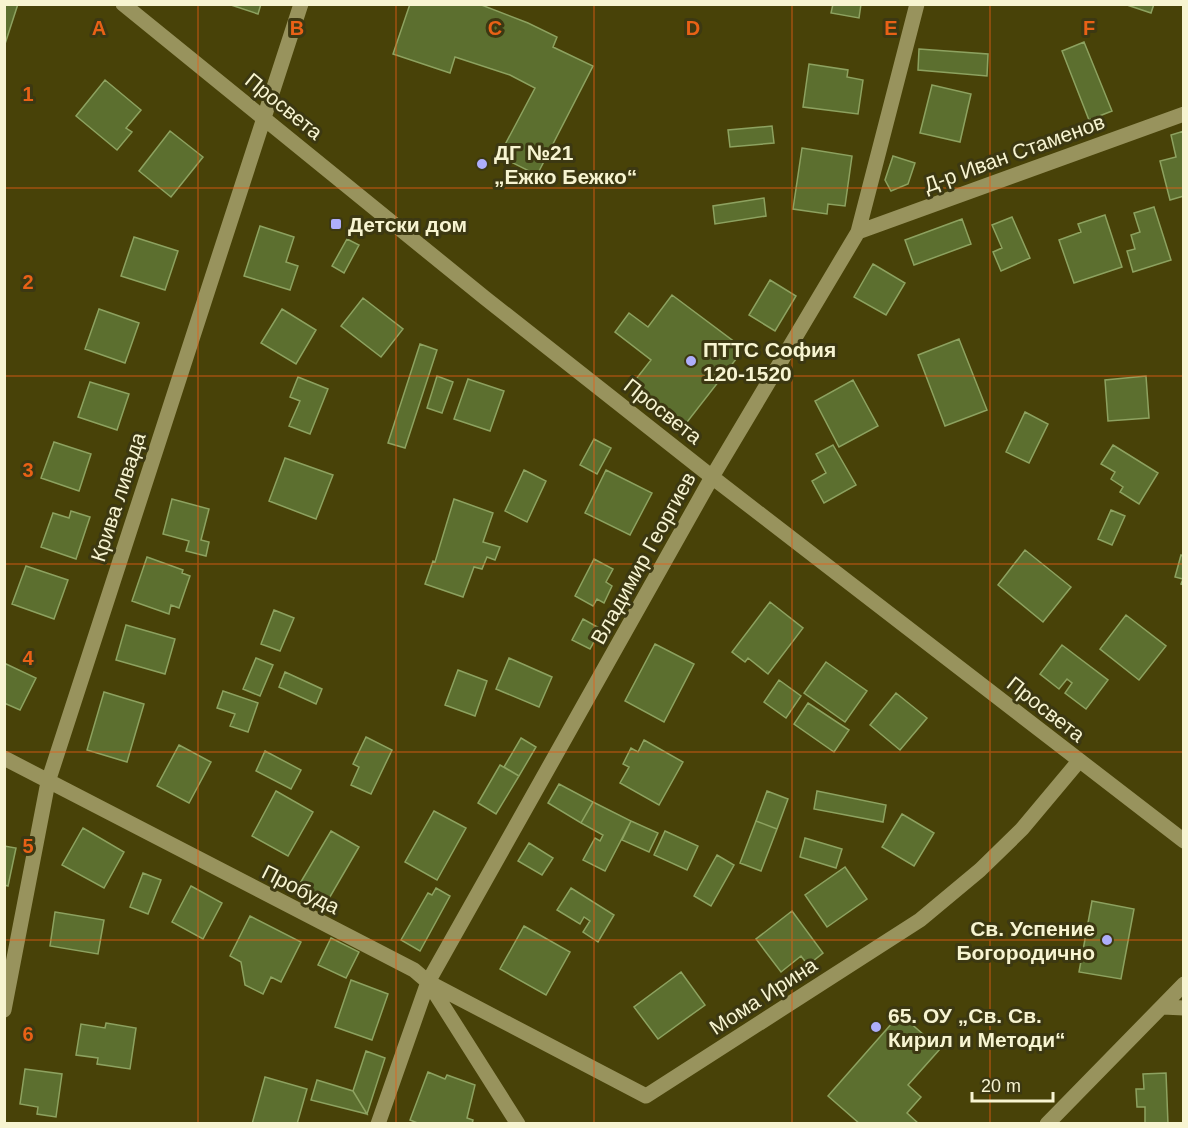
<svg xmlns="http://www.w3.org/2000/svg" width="1188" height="1128" font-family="Arial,sans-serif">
  <rect width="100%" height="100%" fill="#484208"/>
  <path fill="#5c6f2f" stroke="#8da260" stroke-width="1.5" d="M4,4H18L4,47Z
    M228,4H261L258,14Z
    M410,4H479L528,23L557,37L553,47L593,66L537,175L499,156L535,88L510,75L455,57L450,73L393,54Z
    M833,4H861L859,18L831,13Z
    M1124,4H1154L1151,13Z
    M1084,42L1112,111L1089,120L1062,51Z
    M919,49L988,54L987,76L918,70Z
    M809,64L848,70L847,77L863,80L858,114L803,107Z
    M105,80L141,110L126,128L132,132L117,150L76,116Z
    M932,85L971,94L960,142L920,133Z
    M772,126L774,143L730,147L728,130Z
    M170,131L203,157L171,197L139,171Z
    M1184,131V196L1170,200L1160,161L1176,157L1171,135Z
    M802,148L852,156L845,206L828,204L827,214L793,209Z
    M893,156L915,163L908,184L891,191L885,180Z
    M764,198L766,216L715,224L713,206Z
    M1154,207L1171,260L1133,272L1127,251L1135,249L1131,235L1140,232L1134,213Z
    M1105,215L1122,267L1074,283L1059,240L1081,232L1078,224Z
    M1012,217L1030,258L1001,271L993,252L1002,248L992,225Z
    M962,219L971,244L914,265L905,240Z
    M260,226L294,237L286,262L298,266L290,290L244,276Z
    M134,237L178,251L165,290L121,276Z
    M347,239L359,245L344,273L332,266Z
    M873,264L905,283L886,315L854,297Z
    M770,280L796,296L775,331L749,315Z
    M672,295L744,349L684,426L633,383L651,360L615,332L629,313L648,327Z
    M363,298L403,329L381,357L341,326Z
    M99,309L139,323L125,363L85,349Z
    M282,309L316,330L296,364L261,343Z
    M959,339L987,410L945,426L918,355Z
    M420,344L437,350L405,448L388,443Z
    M437,376L453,382L442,413L427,408Z
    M1146,376L1149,418L1108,421L1105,380Z
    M298,377L328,389L310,434L289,426L300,401L290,397Z
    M468,379L504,391L490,431L454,419Z
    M853,380L878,426L839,447L815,401Z
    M90,382L129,394L117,430L78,417Z
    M1025,412L1048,424L1029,463L1006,452Z
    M594,439L611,448L597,474L580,465Z
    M54,442L91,454L79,491L41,478Z
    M833,445L856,485L824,503L812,481L826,473L816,454Z
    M1113,445L1158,473L1139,504L1120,492L1123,487L1111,479L1115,472L1101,464Z
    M285,458L333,475L316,519L269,501Z
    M524,470L546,481L527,522L505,511Z
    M606,470L652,493L630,535L585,513Z
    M172,499L209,509L201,540L209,542L206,556L186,551L189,541L163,534Z
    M454,499L493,513L483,542L500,547L495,560L487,557L482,569L474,567L463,597L425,584L433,561L435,562Z
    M1111,510L1125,516L1112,545L1098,539Z
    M71,511L90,517L76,559L41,547L53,513L69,518Z
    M1025,550L1071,587L1043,622L998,585Z
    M1181,555L1184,556V585L1181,584L1183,579L1175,577Z
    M147,557L183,570L182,573L190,576L179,608L171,605L169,614L132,601Z
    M594,559L613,569L606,582L612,586L604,603L597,599L593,606L575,596Z
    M26,566L68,580L54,619L12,604Z
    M770,602L803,628L768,674L748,658L745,662L732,652Z
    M274,610L294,618L280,651L261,644Z
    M1126,615L1166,646L1139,680L1100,649Z
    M583,619L601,629L590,649L572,640Z
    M126,625L175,639L165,674L116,660Z
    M655,644L694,664L664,722L625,701Z
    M1062,645L1108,680L1086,709L1065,693L1072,683L1067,679L1059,689L1040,674Z
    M256,658L273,665L260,696L243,689Z
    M509,658L552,677L539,707L496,689Z
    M826,662L867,691L845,722L804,693Z
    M4,663L36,678L20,710L4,703Z
    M458,670L487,681L475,716L445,705Z
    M285,672L322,689L316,704L279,687Z
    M779,680L801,696L786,718L764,702Z
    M223,691L258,703L248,732L230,726L235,714L217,708Z
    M104,692L144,704L127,762L87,750Z
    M896,693L927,718L900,750L870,725Z
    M808,703L849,730L834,752L794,724Z
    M366,737L392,750L371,794L351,785L359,767L353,764Z
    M521,738L536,747L519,776L504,767Z
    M644,740L683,762L659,805L620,783L629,767L623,764L631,748L638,752Z
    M179,745L211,762L189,803L157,786Z
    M265,751L301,770L291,789L256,771Z
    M500,765L519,776L496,814L478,803Z
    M559,784L593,802L581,823L548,803Z
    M276,791L313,812L288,856L252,836Z
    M767,791L788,799L777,829L756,821Z
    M817,791L886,805L883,822L814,809Z
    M593,802L631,821L605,871L583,860L595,838L600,841L603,835L581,823Z
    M434,811L466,828L437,880L405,862Z
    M902,814L934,833L914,866L882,847Z
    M631,821L658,833L649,852L622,840Z
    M756,821L777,829L761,871L740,863Z
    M83,828L124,852L104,888L62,865Z
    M331,831L359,847L327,902L299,885Z
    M665,831L698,846L687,870L654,855Z
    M805,838L842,849L836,868L800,857Z
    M529,843L553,858L542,875L518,861Z
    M4,846L16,848L8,886L4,885Z
    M717,855L734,865L711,906L694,896Z
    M845,867L867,899L827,927L805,895Z
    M143,873L161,880L148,914L130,907Z
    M191,886L222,903L203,939L172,922Z
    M436,888L450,896L420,951L401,940L428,893L432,895Z
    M571,888L614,915L598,942L583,932L590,921L584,917L580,924L557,910Z
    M1092,901L1134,909L1121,979L1079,972Z
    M792,911L823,953L808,965L801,956L781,972L756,939Z
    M55,912L104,920L98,954L50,946Z
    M250,916L301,942L281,982L271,977L263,994L245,985L241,962L230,956Z
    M524,926L570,952L546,995L500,969Z
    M331,938L359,952L346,978L318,965Z
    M681,972L705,1005L658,1039L634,1007Z
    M351,980L388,994L372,1040L335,1027Z
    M900,1014L940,1049L908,1085L921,1097L907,1113L919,1124H860L828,1096Z
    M106,1023L136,1028L130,1069L97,1064L98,1058L76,1055L81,1024L105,1028Z
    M366,1051L385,1058L367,1114L353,1091Z
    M25,1069L62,1074L56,1117L37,1114L38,1107L20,1104Z
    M428,1072L445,1079L447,1075L475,1085L467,1118L473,1120L472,1124H420L410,1120Z
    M1166,1073L1168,1124H1145V1107H1137L1136,1089H1144L1143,1074Z
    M265,1077L307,1089L297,1124H252Z
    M317,1080L353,1091L367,1114L311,1100Z"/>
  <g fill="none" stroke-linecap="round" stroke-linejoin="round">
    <path stroke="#98935d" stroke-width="15" d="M123,4L485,298L712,477L1184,841
      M858,232L1184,114
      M4,758L414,970L428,982L518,1124
      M428,982L646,1096L920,920L980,870L1022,829L1079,761
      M1163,1007L1184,1008
      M4,1010L48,782L301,4
      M378,1124L428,982L712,477L858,232L917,4
      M1047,1124L1184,984"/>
  </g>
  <path fill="none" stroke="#e96116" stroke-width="1.5" stroke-opacity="0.55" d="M198,4V1124M396,4V1124M594,4V1124M792,4V1124M990,4V1124M4,188H1184M4,376H1184M4,564H1184M4,752H1184M4,940H1184"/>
  <g fill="#aeaefb" stroke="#3c3812" stroke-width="2">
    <circle cx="482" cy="164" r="6"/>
    <rect x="330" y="218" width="12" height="12" rx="3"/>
    <circle cx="691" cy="361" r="6"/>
    <circle cx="1107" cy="940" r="6"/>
    <circle cx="876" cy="1027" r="6"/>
  </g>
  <g text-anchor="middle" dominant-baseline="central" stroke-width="6" stroke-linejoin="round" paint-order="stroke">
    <g font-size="21" fill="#f7f4d1" stroke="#3c3812">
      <text transform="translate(284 106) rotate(39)">Просвета</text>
      <text transform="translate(1014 153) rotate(-20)">Д-р Иван Стаменов</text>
      <text transform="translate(663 411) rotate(38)">Просвета</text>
      <text transform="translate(118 497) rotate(-72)">Крива ливада</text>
      <text transform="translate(643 558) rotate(-61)">Владимир Георгиев</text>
      <text transform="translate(1046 709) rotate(38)">Просвета</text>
      <text transform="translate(301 889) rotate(27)">Пробуда</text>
      <text transform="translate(763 996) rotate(-33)">Мома Ирина</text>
    </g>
    <g font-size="21" font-weight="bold" fill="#f7f4d1" stroke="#3c3812" text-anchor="start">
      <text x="494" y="152">ДГ №21<tspan x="494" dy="24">„Ежко Бежко“</tspan></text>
      <text x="348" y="224">Детски дом</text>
      <text x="703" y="349">ПТТС София<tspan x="703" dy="24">120-1520</tspan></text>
      <text x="1095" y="928" text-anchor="end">Св. Успение<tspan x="1095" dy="24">Богородично</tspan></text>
      <text x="888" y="1015">65. ОУ „Св. Св.<tspan x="888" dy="24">Кирил и Методи“</tspan></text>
    </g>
  </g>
  <g font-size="20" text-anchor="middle" font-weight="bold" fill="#e96116" stroke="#3c3812" stroke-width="6" stroke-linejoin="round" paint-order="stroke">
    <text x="99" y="35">A</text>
    <text x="297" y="35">B</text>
    <text x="495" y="35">C</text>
    <text x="693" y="35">D</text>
    <text x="891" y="35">E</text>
    <text x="1089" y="35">F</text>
    <text x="28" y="101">1</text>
    <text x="28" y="289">2</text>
    <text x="28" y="477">3</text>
    <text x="28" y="665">4</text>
    <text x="28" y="853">5</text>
    <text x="28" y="1041">6</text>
  </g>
  <rect width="1188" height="1128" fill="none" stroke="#f7f4d1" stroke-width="12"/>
  <path d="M972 1092v9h81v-9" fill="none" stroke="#f7f4d1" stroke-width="3"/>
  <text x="981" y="1092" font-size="18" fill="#f7f4d1" stroke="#3c3812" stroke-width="4.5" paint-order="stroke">20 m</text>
</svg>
